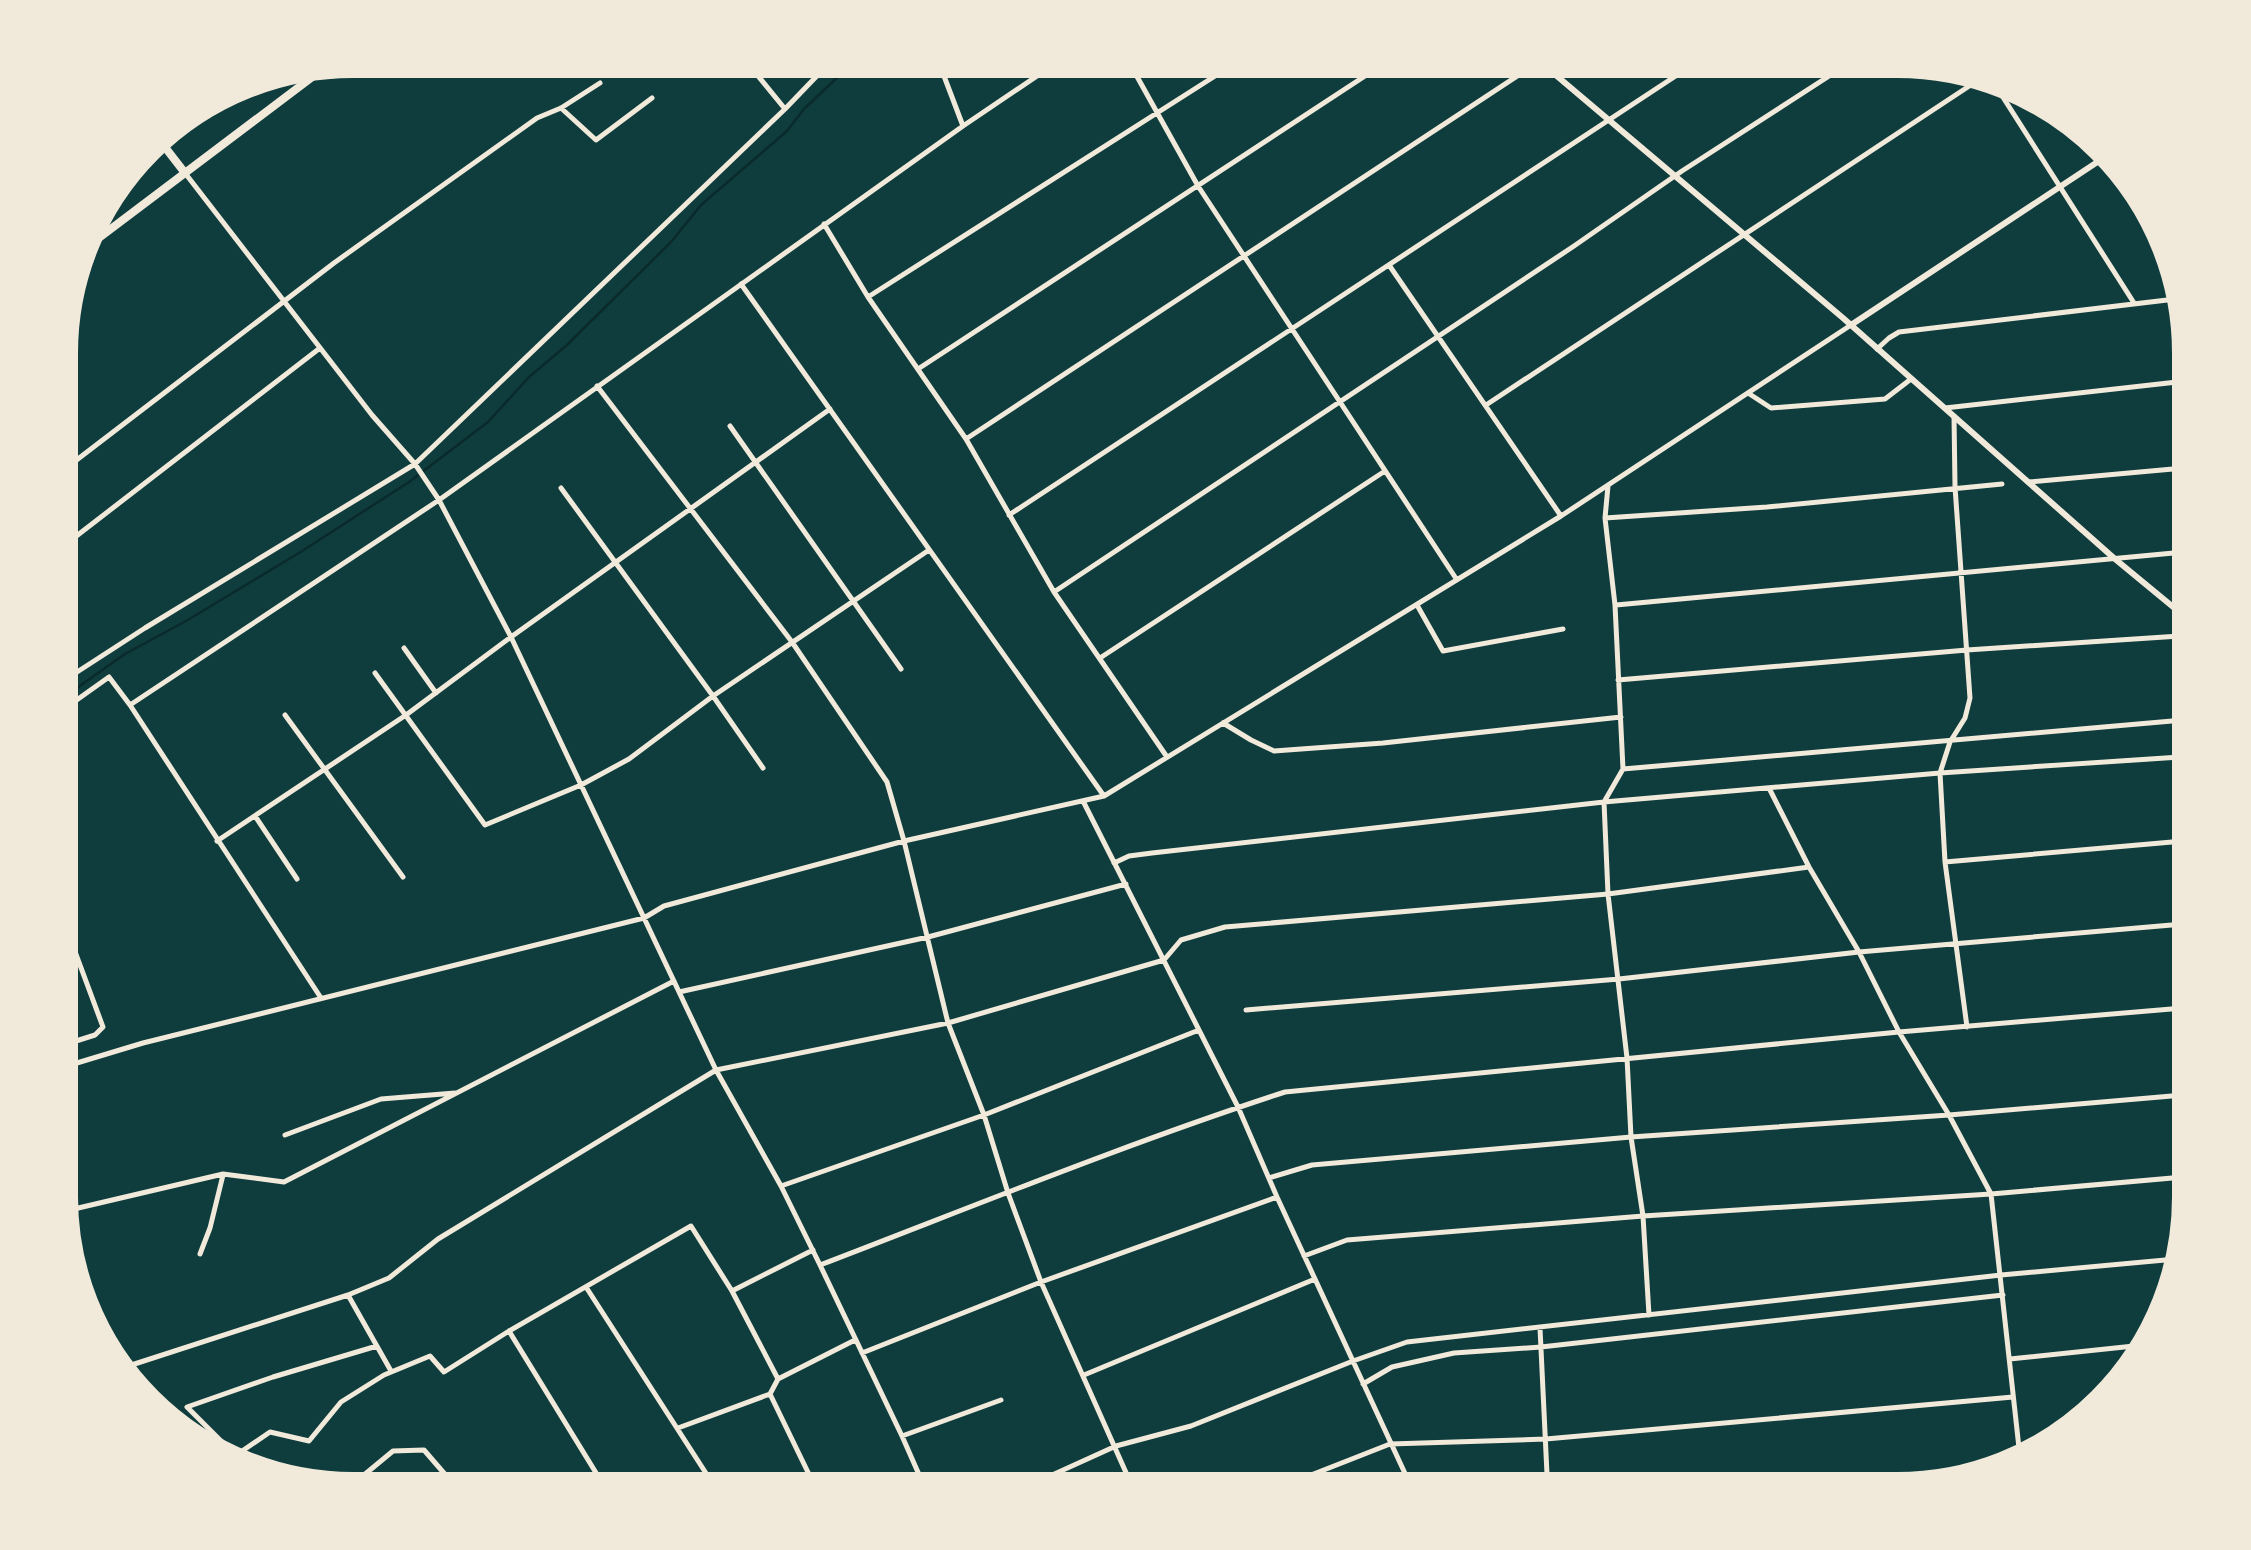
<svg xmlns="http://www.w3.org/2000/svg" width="2251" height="1550" font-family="Spectral,serif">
  <rect width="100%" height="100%" fill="#0f3d3e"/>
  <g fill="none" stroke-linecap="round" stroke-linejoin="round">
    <path stroke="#0a2a2b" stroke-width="2.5" d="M57,702L125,654L186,621L299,553L409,482L488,422L529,377L567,345L671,242L701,205L787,131L804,109L861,55"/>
    <path stroke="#f1e9da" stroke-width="5" d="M741,55L785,109
      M936,55L963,126
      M1125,55L1198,186L1457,580
      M1985,69L2134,303
      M561,108L596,140L652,98
      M185,173L372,415L415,464L439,500L511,637L716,1070L781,1186L820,1265L902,1436L928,1495
      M824,224L868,297L966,439L1054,592L1167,757
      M1389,265L1561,516
      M741,284L1104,796
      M868,297L1248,55
      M1877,349L1889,338L1899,332L2184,298
      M918,369L1397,55
      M597,386L792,642L887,782L904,841L948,1023L984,1115L1008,1193L1041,1282L1136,1495
      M1748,393L1771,408L1885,399L1911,379
      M1486,405L1992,71
      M1945,408L2195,380
      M1954,416L1955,487L1970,698L1965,718L1950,742L1940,773L1945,862L1967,1027
      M730,426L901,669
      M966,439L1549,55
      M57,475L334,263L537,118L561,108L600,83
      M2029,482L2195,467
      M1608,486L1605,518L1615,605L1623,769L1604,802L1608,894L1627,1058L1631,1137L1643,1216L1649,1315
      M561,488L713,696L763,768
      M1009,515L1706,56
      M1605,518L1767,507L2002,484
      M57,551L320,348
      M1054,592L1574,246L1682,171L1860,56
      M1417,605L1443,651L1563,629
      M1616,605L2195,551
      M404,648L436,693
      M1100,658L1385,471
      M375,673L485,825L581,785L629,759L713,696L929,550
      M1618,680L1967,650L2195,635
      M57,685L145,628L415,464L785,109L837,55
      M130,705L439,500L963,126L1068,55
      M57,714L109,677L130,705L321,998
      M285,715L403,877
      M1223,723L1251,740L1274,751L1383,743L1621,717
      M1623,769L2195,719
      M1769,788L1809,867L1859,952L1899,1032L1949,1115L1991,1194L2021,1466
      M1083,801L1238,1107L1277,1197L1415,1495
      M255,816L297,879
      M217,841L406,715L511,637L830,409
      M1945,862L2195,840
      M1114,863L1129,856L1152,853L1604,802L1940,773L2195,756
      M57,903L103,1027L95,1035L57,1047
      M679,992L928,937L1126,884
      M1246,1010L1619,979L1859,952L2195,923
      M57,1069L143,1043L644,918L664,906L904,841L1104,796L1561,516L1851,325
      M285,1135L381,1099L455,1093
      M1269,1178L1312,1165L1631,1137L1949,1115L2195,1094
      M781,1186L984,1115L1199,1030
      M57,1213L223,1174L284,1182L674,981
      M200,1254L210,1228L223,1175
      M1304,1256L1347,1240L1643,1216L1991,1194L2195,1176
      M820,1265C974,1206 1128,1143 1285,1092L1899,1032L2195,1007
      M586,1287L720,1495
      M732,1291L813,1250
      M348,1295L391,1371
      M1540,1328L1548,1495
      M509,1331L609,1494
      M862,1353L1041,1282L1277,1197
      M2010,1359L2153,1344
      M116,1370L348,1295L389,1278L438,1239L716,1070L948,1023L1164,960L1181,940L1225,927L1608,894L1809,867
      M1084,1375L1315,1279
      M778,1379L855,1340
      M1363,1384L1392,1367L1454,1353L1541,1347L2003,1295
      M678,1428L770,1394L819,1495
      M902,1436L1001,1400
      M235,1455L187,1407L273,1377L377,1346
      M226,1462L270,1432L309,1441L341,1402L384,1375L430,1356L444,1372L509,1331L691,1226L732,1291L778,1379L770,1394
      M341,1494L393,1451L424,1450L462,1494
      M1008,1495L1116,1446L1191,1426L1353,1361L1407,1342L2001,1275L2187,1258
      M1260,1495L1390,1444L1546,1439L2013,1397
      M1846,1495L1931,1487"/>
    <path stroke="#f1e9da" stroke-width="6" d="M1532,55L1843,318L2115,559L2195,625
      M1851,325L2111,153"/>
    <path stroke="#f1e9da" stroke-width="8" d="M154,133L185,173
      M75,256L336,59"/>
  </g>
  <path d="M0 0H2251V1550H0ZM353 72H1897A281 281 0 0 1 2178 353V1197A281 281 0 0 1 1897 1478H353A281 281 0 0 1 72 1197V353A281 281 0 0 1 353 72Z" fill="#f1e9da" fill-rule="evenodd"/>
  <path fill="none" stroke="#f1e9da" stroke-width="12" d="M353 72H1897A281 281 0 0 1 2178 353V1197A281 281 0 0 1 1897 1478H353A281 281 0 0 1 72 1197V353A281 281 0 0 1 353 72Z"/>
</svg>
